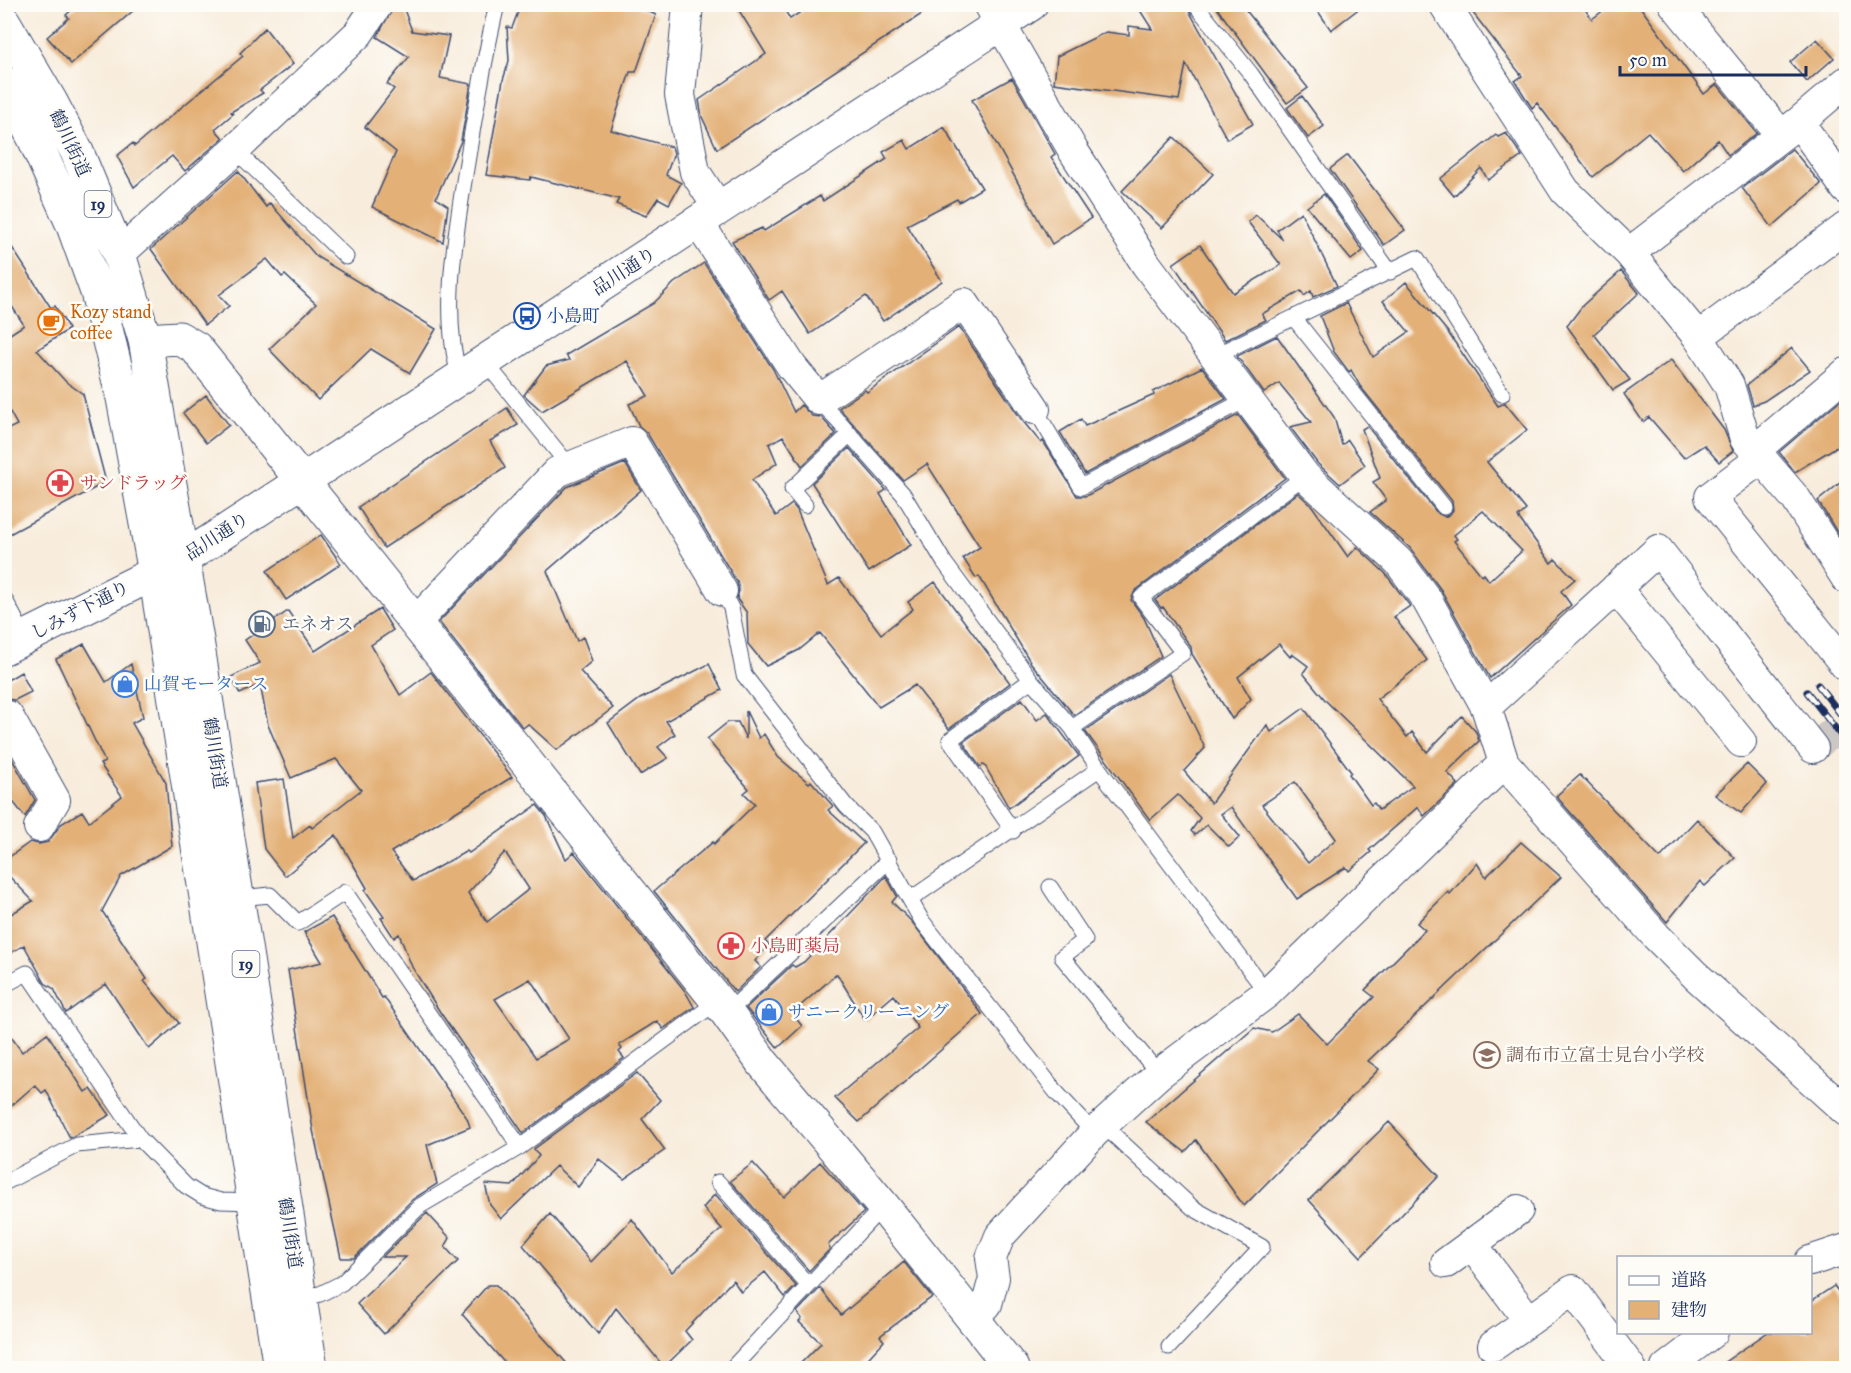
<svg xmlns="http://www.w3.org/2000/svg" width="1851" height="1373" font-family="'IM FELL Great Primer','Noto Serif JP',serif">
  <rect width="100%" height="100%" fill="#fdfcf7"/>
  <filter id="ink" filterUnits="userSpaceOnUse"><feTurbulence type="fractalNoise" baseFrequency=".0167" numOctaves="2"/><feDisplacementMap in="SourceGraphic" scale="12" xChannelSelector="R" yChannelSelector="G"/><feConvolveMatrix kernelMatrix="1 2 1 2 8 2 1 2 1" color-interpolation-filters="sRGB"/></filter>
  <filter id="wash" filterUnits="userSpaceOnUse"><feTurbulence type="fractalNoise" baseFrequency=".008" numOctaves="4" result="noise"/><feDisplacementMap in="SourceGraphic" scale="24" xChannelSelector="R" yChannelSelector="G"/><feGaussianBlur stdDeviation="1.35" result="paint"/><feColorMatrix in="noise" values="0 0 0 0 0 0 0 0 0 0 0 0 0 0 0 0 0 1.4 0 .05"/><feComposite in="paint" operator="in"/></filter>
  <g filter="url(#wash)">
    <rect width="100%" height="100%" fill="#f8eddd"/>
    <g id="blocks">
      <path fill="#e3b077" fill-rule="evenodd" d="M79,4H141L71,64L47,37L69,18L66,15Z
        M395,4H402L412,31L449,36L440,78L471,84L461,141L436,198L448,206L443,242L372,207L396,152L365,127L394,89L387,84L409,57L377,37Z
        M521,4H632L656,15L636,72H630L611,130L672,147L674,153L666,175L681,183L669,204L658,198L646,216L616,204L619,199L531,177L530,180L486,175L503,80L509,61L507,27L512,28Z
        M735,4H781L790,19L813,4H937L717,149L702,117L699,100L766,54Z
        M1136,4H1185L1253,124L1227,139L1186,64L1179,100L1054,83L1057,56L1106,32L1129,35V26L1152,29Z
        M1214,4H1241L1308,88L1287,103Z
        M1313,4H1365L1331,30Z
        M1466,4H1581L1592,19L1612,4H1638L1704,94L1717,84L1757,133L1728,155L1718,140L1683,171L1648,132L1593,177L1537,103L1532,108L1515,81L1522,76Z
        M265,28L293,64L260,90L263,93L231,112L233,114L215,129L223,138L185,171L172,156L134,187L117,156L133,143L135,146L243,56L240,53Z
        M1817,39L1834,58L1807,82L1790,62Z
        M1012,78L1055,154L1051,157L1091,218L1052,244L972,100Z
        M1302,96L1324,126L1308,138L1287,108Z
        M944,127L982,188L959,202L957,199L907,225L942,281L883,321L866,296L810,334L782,291L769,300L732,241L762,228L764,231L820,196L823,201L887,159L883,152L904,140L909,149Z
        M1506,133L1522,156L1488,180L1481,168L1454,196L1440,179L1496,135L1498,137Z
        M1174,137L1213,174L1162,228L1122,191Z
        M1792,149L1821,184L1772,227L1742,188Z
        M1348,155L1405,230L1384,245L1330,169Z
        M238,171L266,207L270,203L317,257L436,329L410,373L371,349L318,400L269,349L316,304L285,275L282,277L267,259L219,295L229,306L205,325L151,249Z
        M1324,194L1363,251L1351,260L1307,207Z
        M1301,212L1337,286L1313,297L1311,291L1304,296L1301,291L1262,314L1266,320L1225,340L1173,264L1200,245L1233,293L1281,265L1248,222L1256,215L1283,240L1277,230Z
        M4,235L51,308L55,306L69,329L37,350L66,382L83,394L106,482L4,537V431L17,425L4,401V338L24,325L4,294Z
        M704,263L773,369L794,412L801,405L812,416L821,417L836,434L802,466L783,436L769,444L777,463L752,480L776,516L792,504L797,510L828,585L839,578L881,634L913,609L908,602L935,582L1010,683L949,729L915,685L879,707L820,633L799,650L766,666L748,644L747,613L737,599L739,590L737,582L647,433L639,426L629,404L648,396L627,361L542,411L524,395L546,366L569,360L566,355L654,303L674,283Z
        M1621,271L1639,293L1594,334L1630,380L1613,390L1567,326L1583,305Z
        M1406,282L1447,331L1498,406L1505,403L1527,430L1487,462L1526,510L1518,517L1551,563L1555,559L1575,579L1561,591L1571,605L1490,678L1441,590L1410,548L1370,512L1386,500L1373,482L1380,478L1362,429L1367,426L1437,513L1445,517L1450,514L1453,510L1452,501L1360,386L1351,370L1349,372L1334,352L1320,316L1346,303L1373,357L1409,332L1383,301ZM1483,511L1522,551L1489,581L1484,574L1482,576L1454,541L1457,539L1454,535Z
        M959,327L1021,419L1041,443L1043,441L1077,496H1086L1238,415L1285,478L1135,591L1131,600L1144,618L1161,656L1074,715L1031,663L979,576L976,578L963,558L980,547L927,464L903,480L839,408L865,390L867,392Z
        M1277,336L1334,417L1342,445L1348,440L1365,465L1340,484L1318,464L1290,427L1311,422L1279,383L1264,393L1237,356Z
        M1792,348L1810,370L1764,401L1753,405L1747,385Z
        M1671,360L1724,430L1733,451L1719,462L1704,445L1684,458L1649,417L1643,422L1624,394Z
        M1202,367L1226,399L1085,474L1060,432L1081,419L1085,426L1154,395L1153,392Z
        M206,395L229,425L206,443L183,413Z
        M1846,395V441L1795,472L1779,452Z
        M507,408L518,425L490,441L505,468L384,548L358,507Z
        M849,448L886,490L880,494L911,545L869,572L812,483Z
        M625,463L641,490L547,571L577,641L583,637L592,661L580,671L613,708L557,750L528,724L523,728L439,622L567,487Z
        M1846,478V547L1818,501Z
        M1298,493L1312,506L1348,557L1357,547L1385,573L1410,606L1394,617L1427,660L1377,699L1407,737L1412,732L1427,752L1462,716L1476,732L1479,741L1447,772L1458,784L1424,816L1418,807L1369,850L1371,852L1349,871L1346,867L1297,899L1231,807L1221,814L1240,837L1229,847L1207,825L1195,835L1191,831L1200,818L1178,795L1150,820L1085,731L1169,674L1205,748L1184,771L1211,803L1267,725L1271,732L1304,708L1351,772L1349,774L1371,805L1374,803L1379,810L1413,786L1326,701L1303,673L1308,666L1292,654L1290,657L1279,644L1238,677L1251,699L1232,719L1192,654L1191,647L1163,607L1161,608L1155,600ZM1295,782L1336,839L1308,863L1262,805Z
        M321,535L341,564L286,600L267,571Z
        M380,609L393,630L371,645L400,695L431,672L512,777L391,852L413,881L467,851L469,853L537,805L546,816L566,859L574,852L685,991L694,1007L663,1029L657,1021L619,1045L622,1049L619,1052L624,1058L523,1133L440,1012L412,967L399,934L394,938L381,918L384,917L365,890L367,888L336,835L285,876L264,849L255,783L284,779L293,838L310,825L312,828L361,790L336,759L291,778L268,725L260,684L240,694L231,677L260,663L245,640L288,611L315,651ZM505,852L529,889L487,922L468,893ZM530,979L569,1039L536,1058L495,999Z
        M84,644L106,682L131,664L143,717L132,723L166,783L172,846L121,876L102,911L147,979L144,981L179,1023L149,1049L106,984L66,1013L54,989L45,983L24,945L4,957V918L33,901L4,871V861L30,842L39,844L48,842L61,824L82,811L89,822L122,796L100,764L105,762L56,659Z
        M709,664L722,690L666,721L675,734L658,747L668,758L640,775L608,723L640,699Z
        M21,672L31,692L15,700L4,699V682Z
        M1022,699L1037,720L1047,713L1079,756L1009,808L984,764L980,767L963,742Z
        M746,711L759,738L764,734L778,757L809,783L811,781L833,806L828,810L864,843L765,941L769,945L755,961L761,967L735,992L654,891L713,842L714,844L755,804L744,793L749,789L707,739L728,722H738L746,739Z
        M4,745L35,800L25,817L4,790Z
        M1747,764L1767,784L1741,813L1715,795Z
        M1580,775L1660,858L1697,819L1735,858L1705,886L1700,881L1667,922L1556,796Z
        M1521,842L1561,877L1368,1061L1379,1069L1244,1206L1196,1140L1185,1152L1146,1122L1254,1028L1272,1032L1298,1014L1327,1044L1374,997L1365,990L1425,930L1417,923L1448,892L1450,894L1477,863L1486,877Z
        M886,876L897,896L892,902L912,922L982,1014L859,1122L835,1098L918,1028L894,995L865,1020L837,974L792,1013L802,1026L778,1048L746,1008L792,965L795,967L804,962Z
        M332,917L382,998L384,997L467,1118L470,1127L427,1145L437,1184L413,1199L354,1258H341L313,1130L288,970L322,962L304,932Z
        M4,1027L22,1052L47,1033L85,1092L91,1089L110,1115L70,1138L46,1090L42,1093L35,1085L4,1112Z
        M637,1073L660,1100L642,1119L665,1150L624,1179L599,1159L578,1187L556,1166L501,1219L490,1205L485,1184L512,1186L539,1156L534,1149Z
        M1389,1122L1439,1176L1361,1257L1309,1200Z
        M820,1162L864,1212L828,1245L830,1249L809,1271L730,1181L753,1163L784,1197Z
        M715,1194L796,1286L785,1297L765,1272L741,1292L733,1280L685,1331L692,1340L664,1367L616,1308L598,1334L523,1245L550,1214L591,1262L632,1219L672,1272L722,1229L703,1208Z
        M427,1213L450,1238L445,1247L458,1261L384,1334L357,1304L406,1257H382Z
        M904,1262L932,1297L880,1336L884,1341L859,1368H796L821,1343L799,1322L802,1319L797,1312L820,1288L841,1315Z
        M488,1285H496L571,1368H509L462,1314Z
        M1834,1286L1846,1301V1368H1716L1768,1332H1810V1302Z"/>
    </g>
  </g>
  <g filter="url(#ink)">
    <use href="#blocks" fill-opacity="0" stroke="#3c4c71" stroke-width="1.5"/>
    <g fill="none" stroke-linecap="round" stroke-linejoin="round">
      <path stroke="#ccc7c4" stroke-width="30" stroke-dasharray="30 15" stroke-linecap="butt" d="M1813,748L1846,722"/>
      <defs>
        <path id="lane" d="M1195,4L1251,74L1390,272
          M235,150L346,257
          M1294,318L1444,507
          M1214,356L1417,258L1502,394
          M485,362L570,467
          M460,378C441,316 455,238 465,175C474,118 484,61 497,4
          M819,400L903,494L944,562L1031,680L1072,728L1099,769L1267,993
          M1035,409L1081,487L1247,399
          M805,505L792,489L850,434
          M722,591L731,608L744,675L846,806L872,832L922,921L1057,1093L1094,1133
          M4,598L25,638
          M1072,728L1183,653L1141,598L1305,476
          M1013,831L950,740L1031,680
          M1050,887L1085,940L1062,957L1159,1074
          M239,898L270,895L298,923L345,892L520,1147
          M911,899L1099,769
          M4,985L27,973L140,1139L186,1186L202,1196L221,1201L253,1202
          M727,1013L889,860
          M1103,1125L1193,1208L1262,1247L1169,1347
          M718,1182L808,1285
          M4,1183L77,1145L140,1139
          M300,1297L320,1294L342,1283L420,1206L520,1147L718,1001
          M732,1368L883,1206"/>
        <path id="street" d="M688,4L680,95L695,172L719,209
          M989,4L1074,152L1146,264L1305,476L1398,561L1427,600L1486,707L1504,763L1656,936L1695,975L1846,1111
          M1444,4L1565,191L1629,253L1698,337L1729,385L1745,439L1796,499L1846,578
          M1674,4L1781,135
          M1799,122L1846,189
          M698,222L792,367L819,400L964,303L1035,409
          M1629,253L1799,122L1846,82
          M119,254L235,150L358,34L378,4
          M1698,337L1846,227
          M1754,451L1846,373
          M1760,459L1710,497L1846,666
          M1616,588L1741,742
          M415,623L557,472L632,442L722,591
          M1486,707L1658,550L1813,748
          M4,717L8,716L55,800L39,827
          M1472,1244L1529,1321
          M1810,1261L1846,1249
          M1446,1263L1518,1210
          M973,1319L987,1304L994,1278L991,1258L1000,1236L1094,1133L1159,1074L1267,993L1504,763
          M1493,1346L1573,1290L1631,1368
          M1666,1368L1713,1332"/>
        <path id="secondary" d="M145,340L179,338L196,348L727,1013L762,1062L883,1206L1012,1368
          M4,648L183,559L1031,4"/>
        <path id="primary" d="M4,22L51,102L77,152L119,254L145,340L197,640L311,1368
          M4,83L33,136L72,223L97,292L123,398L155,573L280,1368"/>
      </defs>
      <use href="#lane" stroke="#3c4c71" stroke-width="17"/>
      <use href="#street" stroke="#3c4c71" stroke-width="32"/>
      <use href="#secondary" stroke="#3c4c71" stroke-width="35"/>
      <use href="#primary" stroke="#3c4c71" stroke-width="35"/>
      <use href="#lane" stroke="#fff" stroke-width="15"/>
      <use href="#street" stroke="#fff" stroke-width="30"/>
      <use href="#secondary" stroke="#fff" stroke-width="33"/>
      <use href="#primary" stroke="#fff" stroke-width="33"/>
      <defs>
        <path id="rail" d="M1818,685L1846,721
          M1807,692L1846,742"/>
      </defs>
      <use href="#rail" stroke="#1b2f5e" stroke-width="7"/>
      <use href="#rail" stroke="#fdfcf7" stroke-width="4.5" stroke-dasharray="14" stroke-linecap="butt"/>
    </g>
  </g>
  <defs>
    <symbol id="bus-ring" viewBox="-11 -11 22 22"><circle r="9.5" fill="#fdfcf7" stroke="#1a4fb4" stroke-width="1.5"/><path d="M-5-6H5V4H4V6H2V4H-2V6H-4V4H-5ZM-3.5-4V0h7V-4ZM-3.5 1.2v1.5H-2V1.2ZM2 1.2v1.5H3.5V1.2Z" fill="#1a4fb4"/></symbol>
    <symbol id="cafe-ring" viewBox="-11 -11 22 22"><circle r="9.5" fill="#fdfcf7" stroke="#e8710a" stroke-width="1.5"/><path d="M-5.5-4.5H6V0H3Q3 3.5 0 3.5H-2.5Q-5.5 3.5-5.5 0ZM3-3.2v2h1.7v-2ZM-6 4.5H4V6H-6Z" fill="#e8710a"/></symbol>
    <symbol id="pharmacy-ring" viewBox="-11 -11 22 22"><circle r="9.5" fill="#fdfcf7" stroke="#e0444e" stroke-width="1.5"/><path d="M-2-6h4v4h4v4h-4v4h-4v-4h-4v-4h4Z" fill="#e0444e"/></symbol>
    <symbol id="fuel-ring" viewBox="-11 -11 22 22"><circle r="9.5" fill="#fdfcf7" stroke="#5c6f8a" stroke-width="1.5"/><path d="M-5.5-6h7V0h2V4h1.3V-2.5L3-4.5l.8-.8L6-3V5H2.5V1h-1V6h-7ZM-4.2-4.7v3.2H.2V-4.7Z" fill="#5c6f8a"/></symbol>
    <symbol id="shop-ring" viewBox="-11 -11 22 22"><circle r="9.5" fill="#fdfcf7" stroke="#3f7fe0" stroke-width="1.5"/><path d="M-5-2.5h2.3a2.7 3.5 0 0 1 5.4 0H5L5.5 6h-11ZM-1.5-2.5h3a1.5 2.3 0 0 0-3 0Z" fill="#3f7fe0"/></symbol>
    <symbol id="school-ring" viewBox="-11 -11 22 22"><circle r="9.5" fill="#fdfcf7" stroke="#8d6e63" stroke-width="1.5"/><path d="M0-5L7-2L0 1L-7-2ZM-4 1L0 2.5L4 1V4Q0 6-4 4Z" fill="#8d6e63"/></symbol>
  </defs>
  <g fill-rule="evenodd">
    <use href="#bus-ring" x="512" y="301" width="30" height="30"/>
    <use href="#cafe-ring" x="36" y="307" width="30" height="30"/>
    <use href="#pharmacy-ring" x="45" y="468" width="30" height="30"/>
    <use href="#fuel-ring" x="247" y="609" width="30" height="30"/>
    <use href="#shop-ring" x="110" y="669" width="30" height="30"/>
    <use href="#pharmacy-ring" x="716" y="931" width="30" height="30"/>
    <use href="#shop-ring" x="754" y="997" width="30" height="30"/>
    <use href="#school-ring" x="1472" y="1040" width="30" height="30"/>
  </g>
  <g text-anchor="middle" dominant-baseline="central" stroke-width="5" stroke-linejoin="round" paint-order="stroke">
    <g fill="#fdfcf7" stroke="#5f6c8c" stroke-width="1.5">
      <rect x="84.5" y="191" width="27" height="26" rx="4.5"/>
      <rect x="232.5" y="951" width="27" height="26" rx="4.5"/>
    </g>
    <g font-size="16" font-weight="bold" fill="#1b2f5e">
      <text x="98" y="204">19</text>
      <text x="246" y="964">19</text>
    </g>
    <g font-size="18" fill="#1b2f5e" stroke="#fdfcf7">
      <text transform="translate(70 143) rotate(65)">鶴川街道</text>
      <text transform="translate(624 271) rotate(-33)">品川通り</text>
      <text transform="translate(217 536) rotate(-33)">品川通り</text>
      <text transform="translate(80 610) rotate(-27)">しみず下通り</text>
      <text transform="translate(215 753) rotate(81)">鶴川街道</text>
      <text transform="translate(290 1233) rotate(81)">鶴川街道</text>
    </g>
    <g font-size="18" fill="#c56008" stroke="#fdfcf7" text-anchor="start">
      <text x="70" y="312">Kozy stand<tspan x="70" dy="21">coffee</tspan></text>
    </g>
    <g font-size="18" fill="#164399" stroke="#fdfcf7" text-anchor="start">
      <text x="546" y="316">小島町</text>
    </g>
    <g font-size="18" fill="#be3a42" stroke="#fdfcf7" text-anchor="start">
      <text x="80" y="483">サンドラッグ</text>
      <text x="750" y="946">小島町薬局</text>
    </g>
    <g font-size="18" fill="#4e5e75" stroke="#fdfcf7" text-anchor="start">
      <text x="282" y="624">エネオス</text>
    </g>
    <g font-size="18" fill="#366cbe" stroke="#fdfcf7" text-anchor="start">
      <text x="144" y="684">山賀モータース</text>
      <text x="788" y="1012">サニークリーニング</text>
    </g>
    <g font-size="18" fill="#785e54" stroke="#fdfcf7" text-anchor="start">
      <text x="1506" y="1055">調布市立富士見台小学校</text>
    </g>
  </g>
  <rect width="1851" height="1373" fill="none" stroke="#fdfcf7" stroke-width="24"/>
  <rect x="1617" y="1256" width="195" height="78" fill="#fdfcf7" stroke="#a3aaba" stroke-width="1.5"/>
  <rect x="1629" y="1276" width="30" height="9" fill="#ffffff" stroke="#a3aaba" stroke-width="1.5"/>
  <text x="1671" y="1286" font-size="18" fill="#1b2f5e">道路</text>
  <rect x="1629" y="1301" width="30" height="18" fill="#e3b077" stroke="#a3aaba" stroke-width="1.5"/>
  <text x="1671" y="1316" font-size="18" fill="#1b2f5e">建物</text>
  <path d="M1620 66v9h186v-9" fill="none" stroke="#1b2f5e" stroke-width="3"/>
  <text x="1629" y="66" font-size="18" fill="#1b2f5e" stroke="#fdfcf7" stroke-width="4.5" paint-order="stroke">50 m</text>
</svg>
